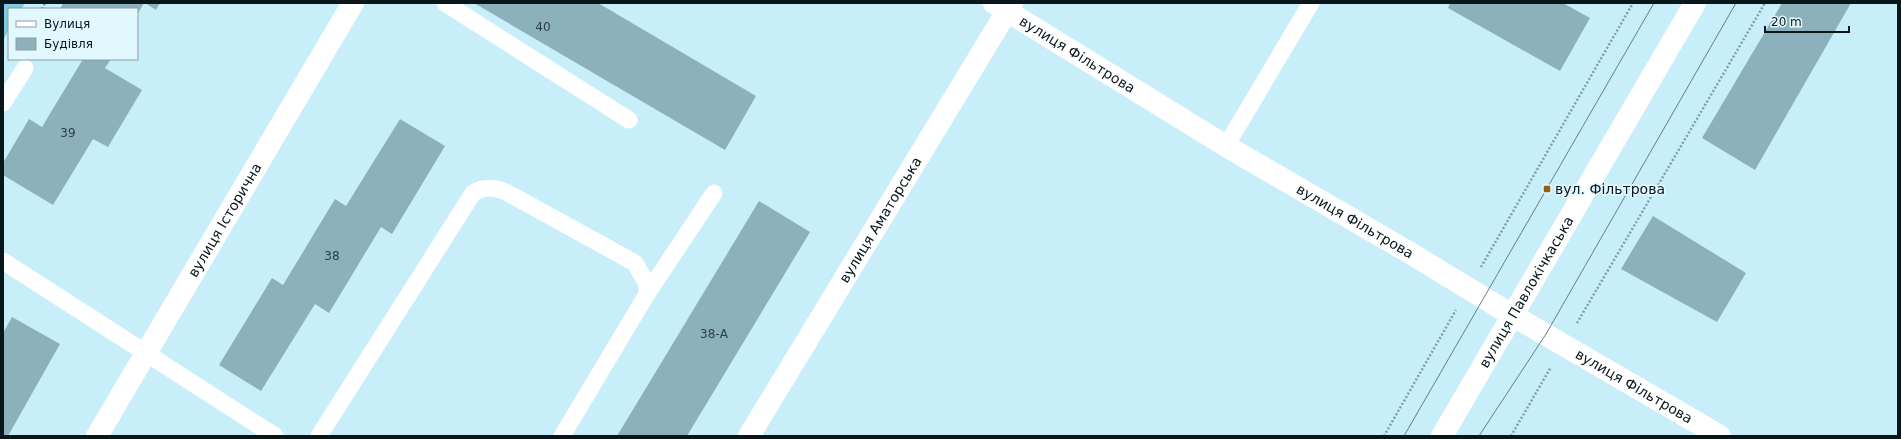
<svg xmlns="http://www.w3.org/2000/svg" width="1901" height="439" viewBox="0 0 1901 439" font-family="'DejaVu Sans',sans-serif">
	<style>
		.green { fill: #7fc9de }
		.building { fill: #8db1bc }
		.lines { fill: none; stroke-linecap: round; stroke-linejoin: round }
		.path { stroke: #829fa7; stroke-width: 2.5; stroke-dasharray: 2 2; stroke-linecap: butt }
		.service { stroke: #fff; stroke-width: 17 }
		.minor { stroke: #fff; stroke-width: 22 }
		.tertiary { stroke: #fff; stroke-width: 22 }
		.tram { stroke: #647e85; stroke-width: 1 }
		.poi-dot { fill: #945e15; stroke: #e2f8ff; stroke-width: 1.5 }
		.labels { text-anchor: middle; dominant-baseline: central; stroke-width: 3.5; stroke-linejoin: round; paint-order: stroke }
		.number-label { font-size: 12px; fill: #2a3e43 }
		.street-label { font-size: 14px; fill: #09171b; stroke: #e2f8ff }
		.poi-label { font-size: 14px; fill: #09171b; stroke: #e2f8ff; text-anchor: start }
	</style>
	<rect width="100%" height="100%" fill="#c8eef9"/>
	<path class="green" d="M3,3H25L21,9H9V30L3,40Z"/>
	<g class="building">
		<path d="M63,3H144L137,15V9H60Z"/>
		<path d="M145,3H160L156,10Z"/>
		<path d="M474,3H598L756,96L725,150Z"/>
		<path d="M1450,3H1563L1590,18L1560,71L1448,8Z"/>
		<path d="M1782,3H1851L1755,170L1702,138Z"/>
		<path d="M83,59H111L105,68L142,90L108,147L93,139L53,205L3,175V163L29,119L42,127Z"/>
		<path d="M400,119L445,146L392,234L381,227L329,313L315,304L261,391L219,365L272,278L283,285L335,199L346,206Z"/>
		<path d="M759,201L810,232L687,436H617Z"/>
		<path d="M1653,216L1746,273L1717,322L1621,269Z"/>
		<path d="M12,317L60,344L8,436H3V333Z"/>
	</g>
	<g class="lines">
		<g class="path">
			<path d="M42,9L45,3"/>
			<path d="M1481,267L1633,3"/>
			<path d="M1577,323L1765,3"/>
			<path d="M1384,436L1456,310"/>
			<path d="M1511,436L1551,367"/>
		</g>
		<g class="service">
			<path d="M445,3L629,120"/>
			<path d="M3,103L25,68"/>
			<path d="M1226,146L1311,3"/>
			<path d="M3,261L275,436"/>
			<path d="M647,294L714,193"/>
			<path d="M319,436L473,193C484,186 494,187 506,192L635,263L647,284V294L562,436"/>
		</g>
		<g class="minor">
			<path id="s1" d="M994,3L1226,146L1410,253L1512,315L1720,436"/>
			<path id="s2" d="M97,436L353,3"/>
			<path id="s3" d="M749,436L1012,3"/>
		</g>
		<path class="tertiary" id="s4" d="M1442,436L1695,3"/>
		<g class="tram">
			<path d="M1404,436L1654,3"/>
			<path d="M1479,436L1546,334L1736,3"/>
		</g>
	</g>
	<rect class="poi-dot" x="1543" y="185" width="8" height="8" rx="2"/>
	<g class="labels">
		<g class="number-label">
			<text x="543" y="27">40</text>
			<text x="68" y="133">39</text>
			<text x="332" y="256">38</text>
			<text x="714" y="334">38-А</text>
		</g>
		<g class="street-label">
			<text stroke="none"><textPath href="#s1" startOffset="98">вулиця Фільтрова</textPath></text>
			<text stroke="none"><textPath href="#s2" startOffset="251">вулиця Історична</textPath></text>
			<text stroke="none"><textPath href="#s3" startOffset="253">вулиця Аматорська</textPath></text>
			<text stroke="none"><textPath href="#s1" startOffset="422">вулиця Фільтрова</textPath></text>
			<text stroke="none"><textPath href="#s4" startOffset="167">вулиця Павлокічкаська</textPath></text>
			<text stroke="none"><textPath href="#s1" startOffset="746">вулиця Фільтрова</textPath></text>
		</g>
		<g class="poi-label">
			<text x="1555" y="189">вул. Фільтрова</text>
		</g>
	</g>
	<rect width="1901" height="439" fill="none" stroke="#09171b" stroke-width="8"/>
	<rect x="8" y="8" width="130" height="52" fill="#e2f8ff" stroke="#8b9ea4"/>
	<rect x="16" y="21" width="20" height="6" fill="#ffffff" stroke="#8b9ea4"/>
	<text x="44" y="28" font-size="12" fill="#09171b">Вулиця</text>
	<rect x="16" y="38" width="20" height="12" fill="#8db1bc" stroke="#8b9ea4"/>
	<text x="44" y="48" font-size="12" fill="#09171b">Будівля</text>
	<path d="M1765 26v6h84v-6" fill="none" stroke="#09171b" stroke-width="2"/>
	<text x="1771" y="26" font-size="12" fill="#09171b" stroke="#e2f8ff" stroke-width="3" paint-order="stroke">20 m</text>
</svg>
